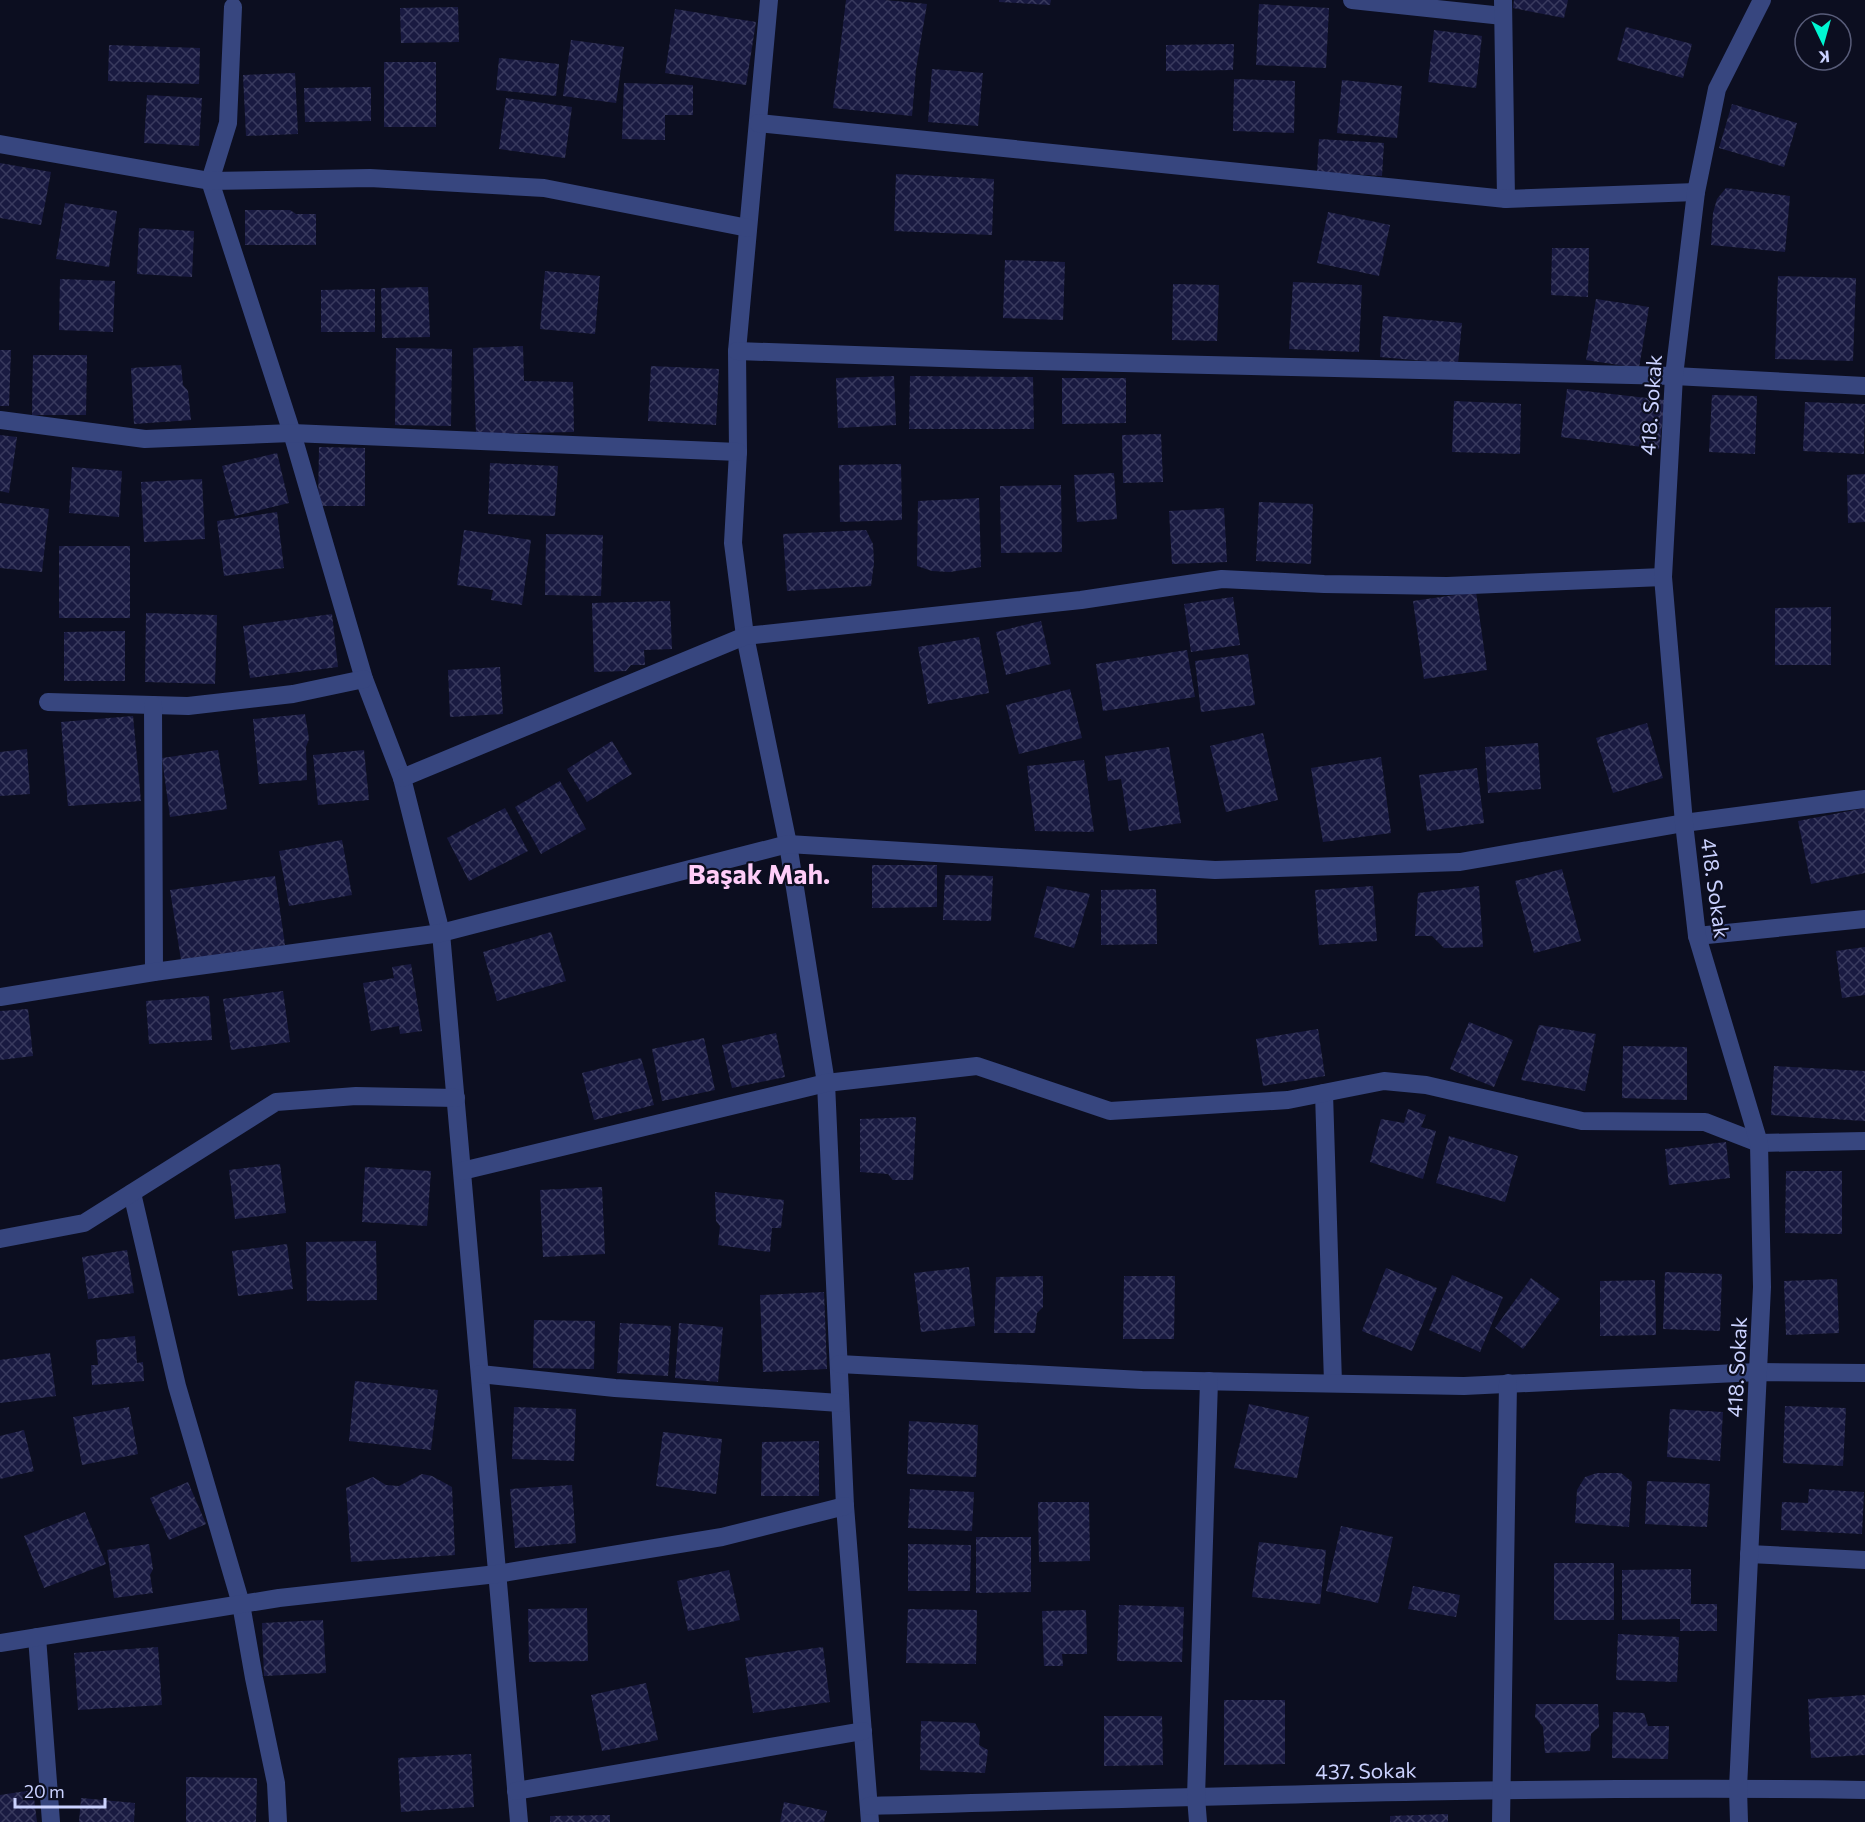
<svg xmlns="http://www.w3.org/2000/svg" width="1865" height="1822" viewBox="0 0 1865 1822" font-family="Commissioner,sans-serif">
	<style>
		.building { fill: url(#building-cross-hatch) }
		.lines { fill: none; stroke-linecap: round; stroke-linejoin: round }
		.minor { stroke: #37467f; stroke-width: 18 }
		.labels { text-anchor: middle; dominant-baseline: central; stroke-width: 4.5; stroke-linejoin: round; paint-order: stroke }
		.street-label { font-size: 21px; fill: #cbd2ff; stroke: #0c0e20 }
		.district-label { font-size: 27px; font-weight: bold; fill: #ffcdf9; stroke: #0c0e20 }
	</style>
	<defs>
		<pattern id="building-cross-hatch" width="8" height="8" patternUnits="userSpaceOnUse" patternTransform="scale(1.5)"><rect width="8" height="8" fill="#191a41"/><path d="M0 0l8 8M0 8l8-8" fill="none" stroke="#393a5e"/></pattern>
	</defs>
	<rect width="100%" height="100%" fill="#0c0e20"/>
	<g class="building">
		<path d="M846,0H885L927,4L916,69L912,116L833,108Z"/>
		<path d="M999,0H1051L1050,5L999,2Z"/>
		<path d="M1514,0H1568L1564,18L1513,8Z"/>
		<path d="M1259,4L1329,8L1326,68L1256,65Z"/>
		<path d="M458,7L459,42L401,43L400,8Z"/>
		<path d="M675,9L756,22L746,85L665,73Z"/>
		<path d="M1626,27L1692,44L1683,78L1617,60Z"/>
		<path d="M1434,30L1482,36L1476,88L1428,82Z"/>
		<path d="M571,40L624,47L616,103L563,96Z"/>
		<path d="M1234,44L1233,70L1166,71V45Z"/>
		<path d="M109,45L200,48L199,84L108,81Z"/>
		<path d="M499,58L559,64L556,96L496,90Z"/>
		<rect x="384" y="62" width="52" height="65"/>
		<path d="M932,69L983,73L978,126L928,122Z"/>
		<path d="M295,73L298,134L246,136L243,75Z"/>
		<path d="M1234,79L1295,81L1294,133L1233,131Z"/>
		<path d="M1342,80L1402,86L1397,138L1337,133Z"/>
		<path d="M624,83L693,85V115H665V140L622,139Z"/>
		<path d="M371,87V121L305,122L304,88Z"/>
		<path d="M147,95L202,98L199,146L144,143Z"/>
		<path d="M506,98L572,107L565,158L499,149Z"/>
		<path d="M1732,104L1797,123L1784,167L1719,148Z"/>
		<path d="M1319,139L1384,143L1382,176L1317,172Z"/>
		<path d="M0,163L51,172L41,225L0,218Z"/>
		<path d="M896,174L994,179L992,235L894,231Z"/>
		<path d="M1726,188L1790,196L1785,252L1711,245L1713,213L1717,199Z"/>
		<path d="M65,203L117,211L109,267L56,259Z"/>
		<path d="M245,210H290L296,214H316V245H245Z"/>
		<path d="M1328,212L1390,225L1379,276L1317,263Z"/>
		<path d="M139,228L194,231L192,277L137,274Z"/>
		<path d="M1552,248H1589L1588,297L1551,295Z"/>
		<path d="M1005,260L1065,262L1063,320L1003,318Z"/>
		<path d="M545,271L600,276L595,334L540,329Z"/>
		<path d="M1778,276L1856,278L1853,361L1775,359Z"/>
		<path d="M60,279L115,281L113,332L59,330Z"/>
		<path d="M1293,282L1362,285L1359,352L1289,349Z"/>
		<path d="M1173,284L1219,285L1217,341L1172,340Z"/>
		<path d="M428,287L430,337L382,338L381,288Z"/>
		<path d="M375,289V332H321V290Z"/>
		<path d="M1596,299L1649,307L1639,368L1586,360Z"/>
		<path d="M1383,316L1462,323L1458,364L1380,357Z"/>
		<path d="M523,346L524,381L573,382L574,432L476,434L473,348Z"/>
		<path d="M396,348L452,349L451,426L395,425Z"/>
		<path d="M0,350H11L9,406H0Z"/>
		<path d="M33,355H87L86,415H32Z"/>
		<path d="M181,365L183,385L188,391L191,420L134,424L131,368Z"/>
		<path d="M651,366L719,369L716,425L648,421Z"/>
		<path d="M894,376L896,425L838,428L836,378Z"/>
		<path d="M910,376L1033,377L1034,429H909Z"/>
		<path d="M1062,378H1126V423L1062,424Z"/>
		<path d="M1567,389L1665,400L1659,449L1561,437Z"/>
		<path d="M1712,395L1757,396L1755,454L1709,452Z"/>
		<path d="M1454,401L1521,404L1520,454L1452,452Z"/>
		<path d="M1805,402L1865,404L1864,454L1803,451Z"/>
		<path d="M1161,434L1163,482L1123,483L1122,435Z"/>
		<path d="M0,435L17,437L9,493L0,491Z"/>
		<path d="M319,447L365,448V506H318Z"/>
		<path d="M277,453L289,503L235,516L222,466Z"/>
		<path d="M490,463L558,466L555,516L488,514Z"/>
		<path d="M901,464L902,520L840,522L839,465Z"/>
		<path d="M72,467L122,471L119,517L69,513Z"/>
		<path d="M1114,473L1117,519L1077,522L1074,475Z"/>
		<path d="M1865,474V522L1848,523L1847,475Z"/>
		<path d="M202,479L205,539L144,542L141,482Z"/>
		<path d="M1061,485L1062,552L1001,553L1000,486Z"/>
		<path d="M979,498L981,567L950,572L932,571L917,566L918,501Z"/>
		<path d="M1259,502L1313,504L1311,564L1256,561Z"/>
		<path d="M0,503L49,509L42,572L0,568Z"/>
		<path d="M1224,508L1227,562L1172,564L1169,511Z"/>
		<path d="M277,512L284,568L224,576L217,521Z"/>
		<path d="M464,530L531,540L522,605L491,600L493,590L457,585Z"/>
		<path d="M866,530L873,544L874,563L871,586L787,591L783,534Z"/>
		<path d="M546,534L603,535L601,596L545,595Z"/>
		<rect x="59" y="546" width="71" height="72"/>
		<path d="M1476,592L1487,670L1424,679L1413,601Z"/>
		<path d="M1233,597L1240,645L1191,652L1184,604Z"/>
		<path d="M670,601L672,649L644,650L645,665H631L626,671L594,672L592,603Z"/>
		<path d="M1831,607V665H1775V608Z"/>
		<path d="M146,613L217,615L215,684L145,682Z"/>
		<path d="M332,614L338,667L250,678L243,626Z"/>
		<path d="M1041,621L1051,664L1006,675L996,632Z"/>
		<path d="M125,631V681H64V632Z"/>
		<path d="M979,637L989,693L928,704L918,647Z"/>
		<path d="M1187,650L1195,697L1103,711L1096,664Z"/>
		<path d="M1248,654L1255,705L1201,712L1195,661Z"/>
		<path d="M500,667L503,714L450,717L448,670Z"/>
		<path d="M1070,689L1082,738L1019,754L1006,705Z"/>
		<path d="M305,714L309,739L306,747L307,780L259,784L253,719Z"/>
		<path d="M133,716L141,801L68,806L61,722Z"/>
		<path d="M1647,723L1663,778L1613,793L1596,738Z"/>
		<path d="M1263,733L1278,800L1226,812L1210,746Z"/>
		<path d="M612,741L632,774L587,802L567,769Z"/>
		<path d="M1538,743L1541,789L1488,793L1485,747Z"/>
		<path d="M1169,747L1181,823L1129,831L1121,779L1108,781L1105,756Z"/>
		<path d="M27,749L30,794L0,796V752Z"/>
		<path d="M218,750L227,809L170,817L162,758Z"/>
		<path d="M364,750L369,800L318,805L313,755Z"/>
		<path d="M1381,757L1391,833L1323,842L1311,768Z"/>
		<path d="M1084,760L1094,832L1035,831L1027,766Z"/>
		<path d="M1477,768L1484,823L1427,831L1419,775Z"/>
		<path d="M560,781L586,829L541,854L515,807Z"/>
		<path d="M505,808L528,851L469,881L447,838Z"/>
		<path d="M1865,808V873L1811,884L1798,821Z"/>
		<path d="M342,840L352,895L289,906L279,851Z"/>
		<path d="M872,865H937V907L872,908Z"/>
		<path d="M1562,869L1581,941L1534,953L1515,881Z"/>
		<path d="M945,875L993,876L991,921L943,920Z"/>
		<path d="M275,876L285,945L181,960L170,890Z"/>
		<path d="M1047,886L1090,894L1074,948L1034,937Z"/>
		<path d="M1373,886L1377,941L1319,945L1315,890Z"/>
		<path d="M1479,886L1483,947L1444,948L1432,936H1415L1418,893Z"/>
		<path d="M1156,889L1157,944L1101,945V890Z"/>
		<path d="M551,932L566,981L497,1001L483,952Z"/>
		<path d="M1865,947V995L1842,998L1836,951Z"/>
		<path d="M411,964L422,1031L400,1034L399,1026L371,1031L363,983L394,978L392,967Z"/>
		<path d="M283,991L290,1042L231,1050L223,999Z"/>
		<path d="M209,996L212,1040L149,1044L146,1001Z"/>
		<path d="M28,1009L33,1056L0,1060V1011Z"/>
		<path d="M1469,1022L1513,1040L1494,1087L1450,1069Z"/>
		<path d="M1539,1025L1596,1034L1585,1091L1521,1080Z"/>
		<path d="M1318,1029L1325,1076L1263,1086L1256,1039Z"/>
		<path d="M776,1033L785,1077L732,1088L722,1045Z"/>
		<path d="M704,1038L715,1090L662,1101L652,1049Z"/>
		<path d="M1623,1046L1687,1047V1100L1622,1098Z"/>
		<path d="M641,1058L654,1105L594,1120L582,1073Z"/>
		<path d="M1774,1066L1865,1071V1121L1771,1115Z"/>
		<path d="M1408,1109L1426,1115L1421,1127L1436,1131L1423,1179L1370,1162L1381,1119L1404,1123Z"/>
		<path d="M916,1117L913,1180H893L888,1174L860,1172V1119Z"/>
		<path d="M1449,1136L1518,1156L1505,1202L1436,1183Z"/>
		<path d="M1726,1142L1730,1178L1669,1185L1665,1149Z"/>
		<path d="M280,1164L286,1213L235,1219L229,1170Z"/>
		<path d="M365,1167L431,1171L427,1226L362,1222Z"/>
		<path d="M1786,1171H1842V1234L1785,1233Z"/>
		<path d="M602,1187L605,1254L543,1257L540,1190Z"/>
		<path d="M715,1192L784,1200L781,1228H772L770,1252L718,1245L720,1226L716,1221Z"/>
		<path d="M376,1241L377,1300L307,1301L306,1242Z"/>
		<path d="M287,1244L293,1289L238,1296L232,1251Z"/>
		<path d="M127,1250L134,1293L88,1299L82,1257Z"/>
		<path d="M969,1267L975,1326L921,1332L914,1273Z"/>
		<path d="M1386,1268L1437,1288L1412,1351L1362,1331Z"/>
		<path d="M1665,1272L1722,1274L1720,1331L1663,1329Z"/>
		<path d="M1452,1275L1503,1297L1480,1352L1429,1330Z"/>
		<path d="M1043,1276V1307L1037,1313L1035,1333H994L996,1277Z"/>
		<path d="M1124,1276H1175L1174,1339H1123Z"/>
		<path d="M1531,1278L1560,1299L1523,1349L1495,1328Z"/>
		<path d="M1837,1279L1839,1333L1786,1335L1784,1281Z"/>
		<path d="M1655,1280L1656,1335L1600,1336V1281Z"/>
		<path d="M824,1292L827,1369L763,1372L760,1295Z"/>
		<path d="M534,1320L595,1321L594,1369L533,1368Z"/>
		<path d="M620,1323L671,1326L668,1376L617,1373Z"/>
		<path d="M679,1323L723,1327L718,1382L675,1378Z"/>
		<path d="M135,1336L137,1363L143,1362L144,1381L92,1385L91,1365H98L96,1340Z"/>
		<path d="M50,1353L56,1396L0,1403V1360Z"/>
		<path d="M355,1381L438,1390L431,1450L349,1441Z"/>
		<path d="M1249,1404L1309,1417L1297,1478L1234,1468Z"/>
		<path d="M1785,1406L1846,1408L1843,1466L1783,1463Z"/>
		<path d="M129,1407L138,1454L82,1465L73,1417Z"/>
		<path d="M514,1407L576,1409L574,1461L512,1459Z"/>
		<path d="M1670,1409L1723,1412L1720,1461L1667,1457Z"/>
		<path d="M909,1421L978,1425L976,1477L907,1474Z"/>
		<path d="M24,1430L34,1471L0,1479V1436Z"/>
		<path d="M663,1432L722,1439L716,1494L656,1486Z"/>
		<path d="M819,1441V1496H761L762,1442Z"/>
		<path d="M1597,1473H1621L1632,1482L1629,1527L1575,1523L1577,1490L1585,1477Z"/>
		<path d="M422,1474L432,1476L452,1487L455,1555L351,1562L346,1488L373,1477L386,1485L399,1486Z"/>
		<path d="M1647,1481L1710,1484L1707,1527L1645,1524Z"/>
		<path d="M188,1482L206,1524L169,1540L150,1498Z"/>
		<path d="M572,1485L576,1543L515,1548L510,1489Z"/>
		<path d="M910,1489L974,1492L972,1531L908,1528Z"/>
		<path d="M1809,1489L1864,1492L1862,1534L1781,1530L1782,1502L1808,1503Z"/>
		<path d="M1038,1502H1089L1090,1561L1039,1562Z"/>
		<path d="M85,1512L106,1564L44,1588L24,1536Z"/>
		<path d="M1341,1526L1393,1537L1378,1603L1326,1591Z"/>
		<path d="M976,1537H1031V1592L976,1593Z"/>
		<path d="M1259,1542L1326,1550L1320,1604L1252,1597Z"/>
		<path d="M149,1544L153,1569L150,1575L153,1593L114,1598L107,1550Z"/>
		<path d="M908,1544L971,1545L970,1591H908Z"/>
		<rect x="1554" y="1563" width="60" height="57"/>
		<path d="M1691,1569V1604H1717V1631H1680V1619L1622,1620V1570Z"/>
		<path d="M729,1570L740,1620L688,1631L677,1581Z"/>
		<path d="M1413,1586L1460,1595L1456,1617L1408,1609Z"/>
		<path d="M1119,1605L1184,1607L1182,1662L1117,1661Z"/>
		<path d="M587,1608L588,1661L529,1662L528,1609Z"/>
		<path d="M908,1609L977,1610L976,1664L906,1663Z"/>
		<path d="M1086,1610L1087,1654H1062L1063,1666H1044L1042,1611Z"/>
		<path d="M323,1620L326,1673L264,1676L262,1623Z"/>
		<path d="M1618,1634L1679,1637L1677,1682L1616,1680Z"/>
		<path d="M158,1647L162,1705L78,1710L74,1653Z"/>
		<path d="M823,1647L830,1702L753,1713L745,1658Z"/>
		<path d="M646,1683L658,1740L602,1751L591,1695Z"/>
		<path d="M1865,1695V1755L1811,1758L1808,1699Z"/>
		<path d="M1224,1700H1285V1764L1224,1765Z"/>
		<path d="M1536,1704H1598L1599,1727L1591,1734L1590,1751L1545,1753L1543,1727L1535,1717Z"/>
		<path d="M1613,1712L1644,1713L1648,1726H1669L1668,1759L1612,1758Z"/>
		<path d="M1104,1716H1162L1163,1765L1104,1766Z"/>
		<path d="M921,1721L975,1723L980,1732L979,1745L988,1750L985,1773L920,1770Z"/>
		<path d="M471,1754L474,1807L401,1812L398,1758Z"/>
		<path d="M186,1777L257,1778L256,1822H186Z"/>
		<path d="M33,1790L37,1822H0V1795Z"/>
		<path d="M81,1798L135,1803L134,1822H79Z"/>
		<path d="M784,1802L827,1811L824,1822H780Z"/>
		<path d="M1448,1814V1822H1390V1816Z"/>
		<path d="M610,1815V1822H550V1816Z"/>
	</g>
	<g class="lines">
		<g class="minor">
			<path d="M769,0L737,351L738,452L733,543L745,636L788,844L826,1083L845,1506L870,1822"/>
			<path d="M1352,0L1503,16"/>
			<path d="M1503,0L1506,199"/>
			<path d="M233,7L228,123L210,181L292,433L364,679L402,778L441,933L519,1822"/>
			<path d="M758,123L1506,199L1696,192"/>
			<path d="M0,144L210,181L370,178L544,188L748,228"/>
			<path d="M737,351L998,360L1674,376L1865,386"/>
			<path d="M0,420L145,439L292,433L738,452"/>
			<path d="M48,702L188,706L293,694L364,679"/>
			<path d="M153,705L154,972"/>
			<path d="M402,778L745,636L1081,600L1222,579L1324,584L1447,586L1663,577"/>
			<path d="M1697,936L1865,919"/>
			<path d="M0,997L154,972L441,933L788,844L1215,870L1460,862L1684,823L1865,799"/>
			<path d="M1324,1093L1333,1383"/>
			<path d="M462,1171L826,1083L977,1066L1110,1111L1288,1100L1384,1081L1426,1085L1582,1121L1705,1122L1759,1143L1865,1141"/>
			<path d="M132,1193L177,1386L241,1604L254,1678L276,1783L278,1822"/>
			<path d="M0,1239L84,1223L276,1102L356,1096L456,1098"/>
			<path d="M839,1364L1142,1380L1464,1386L1758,1372L1865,1373"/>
			<path d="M480,1374L615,1388L840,1403"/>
			<path d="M1749,1554L1865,1560"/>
			<path d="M37,1637L51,1822"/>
			<path d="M0,1643L279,1598L497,1574L722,1537L845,1506"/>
			<path d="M516,1791L863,1731"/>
			<path d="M869,1806C1201,1797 1533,1785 1865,1790"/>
			<path d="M1198,1822L1196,1797L1209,1381"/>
			<path d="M1501,1822L1508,1383"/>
			<path d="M1739,1822L1738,1788L1762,1287L1759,1143L1697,936L1684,823L1663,577L1674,376L1696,192L1717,89L1762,0"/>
		</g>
	</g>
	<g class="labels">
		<g class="street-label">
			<text transform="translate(1650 405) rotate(-86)">418. Sokak</text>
			<text transform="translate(1716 888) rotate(82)">418. Sokak</text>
			<text transform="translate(1736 1367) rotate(-87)">418. Sokak</text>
			<text transform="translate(1366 1770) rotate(-1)">437. Sokak</text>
		</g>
		<g class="district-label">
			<text x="759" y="873">Başak Mah.</text>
		</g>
	</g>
	<g transform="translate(1823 42) rotate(175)"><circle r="28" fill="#0c0e20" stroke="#585c79" stroke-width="1.5"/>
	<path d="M0-4.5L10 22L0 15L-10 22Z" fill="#00f6d2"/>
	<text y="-9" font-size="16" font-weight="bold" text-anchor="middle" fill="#cbd2ff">K</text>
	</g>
	<path d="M15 1798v9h90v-9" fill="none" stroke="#cbd2ff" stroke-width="3"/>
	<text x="24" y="1798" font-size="18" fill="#cbd2ff" stroke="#0c0e20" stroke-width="4.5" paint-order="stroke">20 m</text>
</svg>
